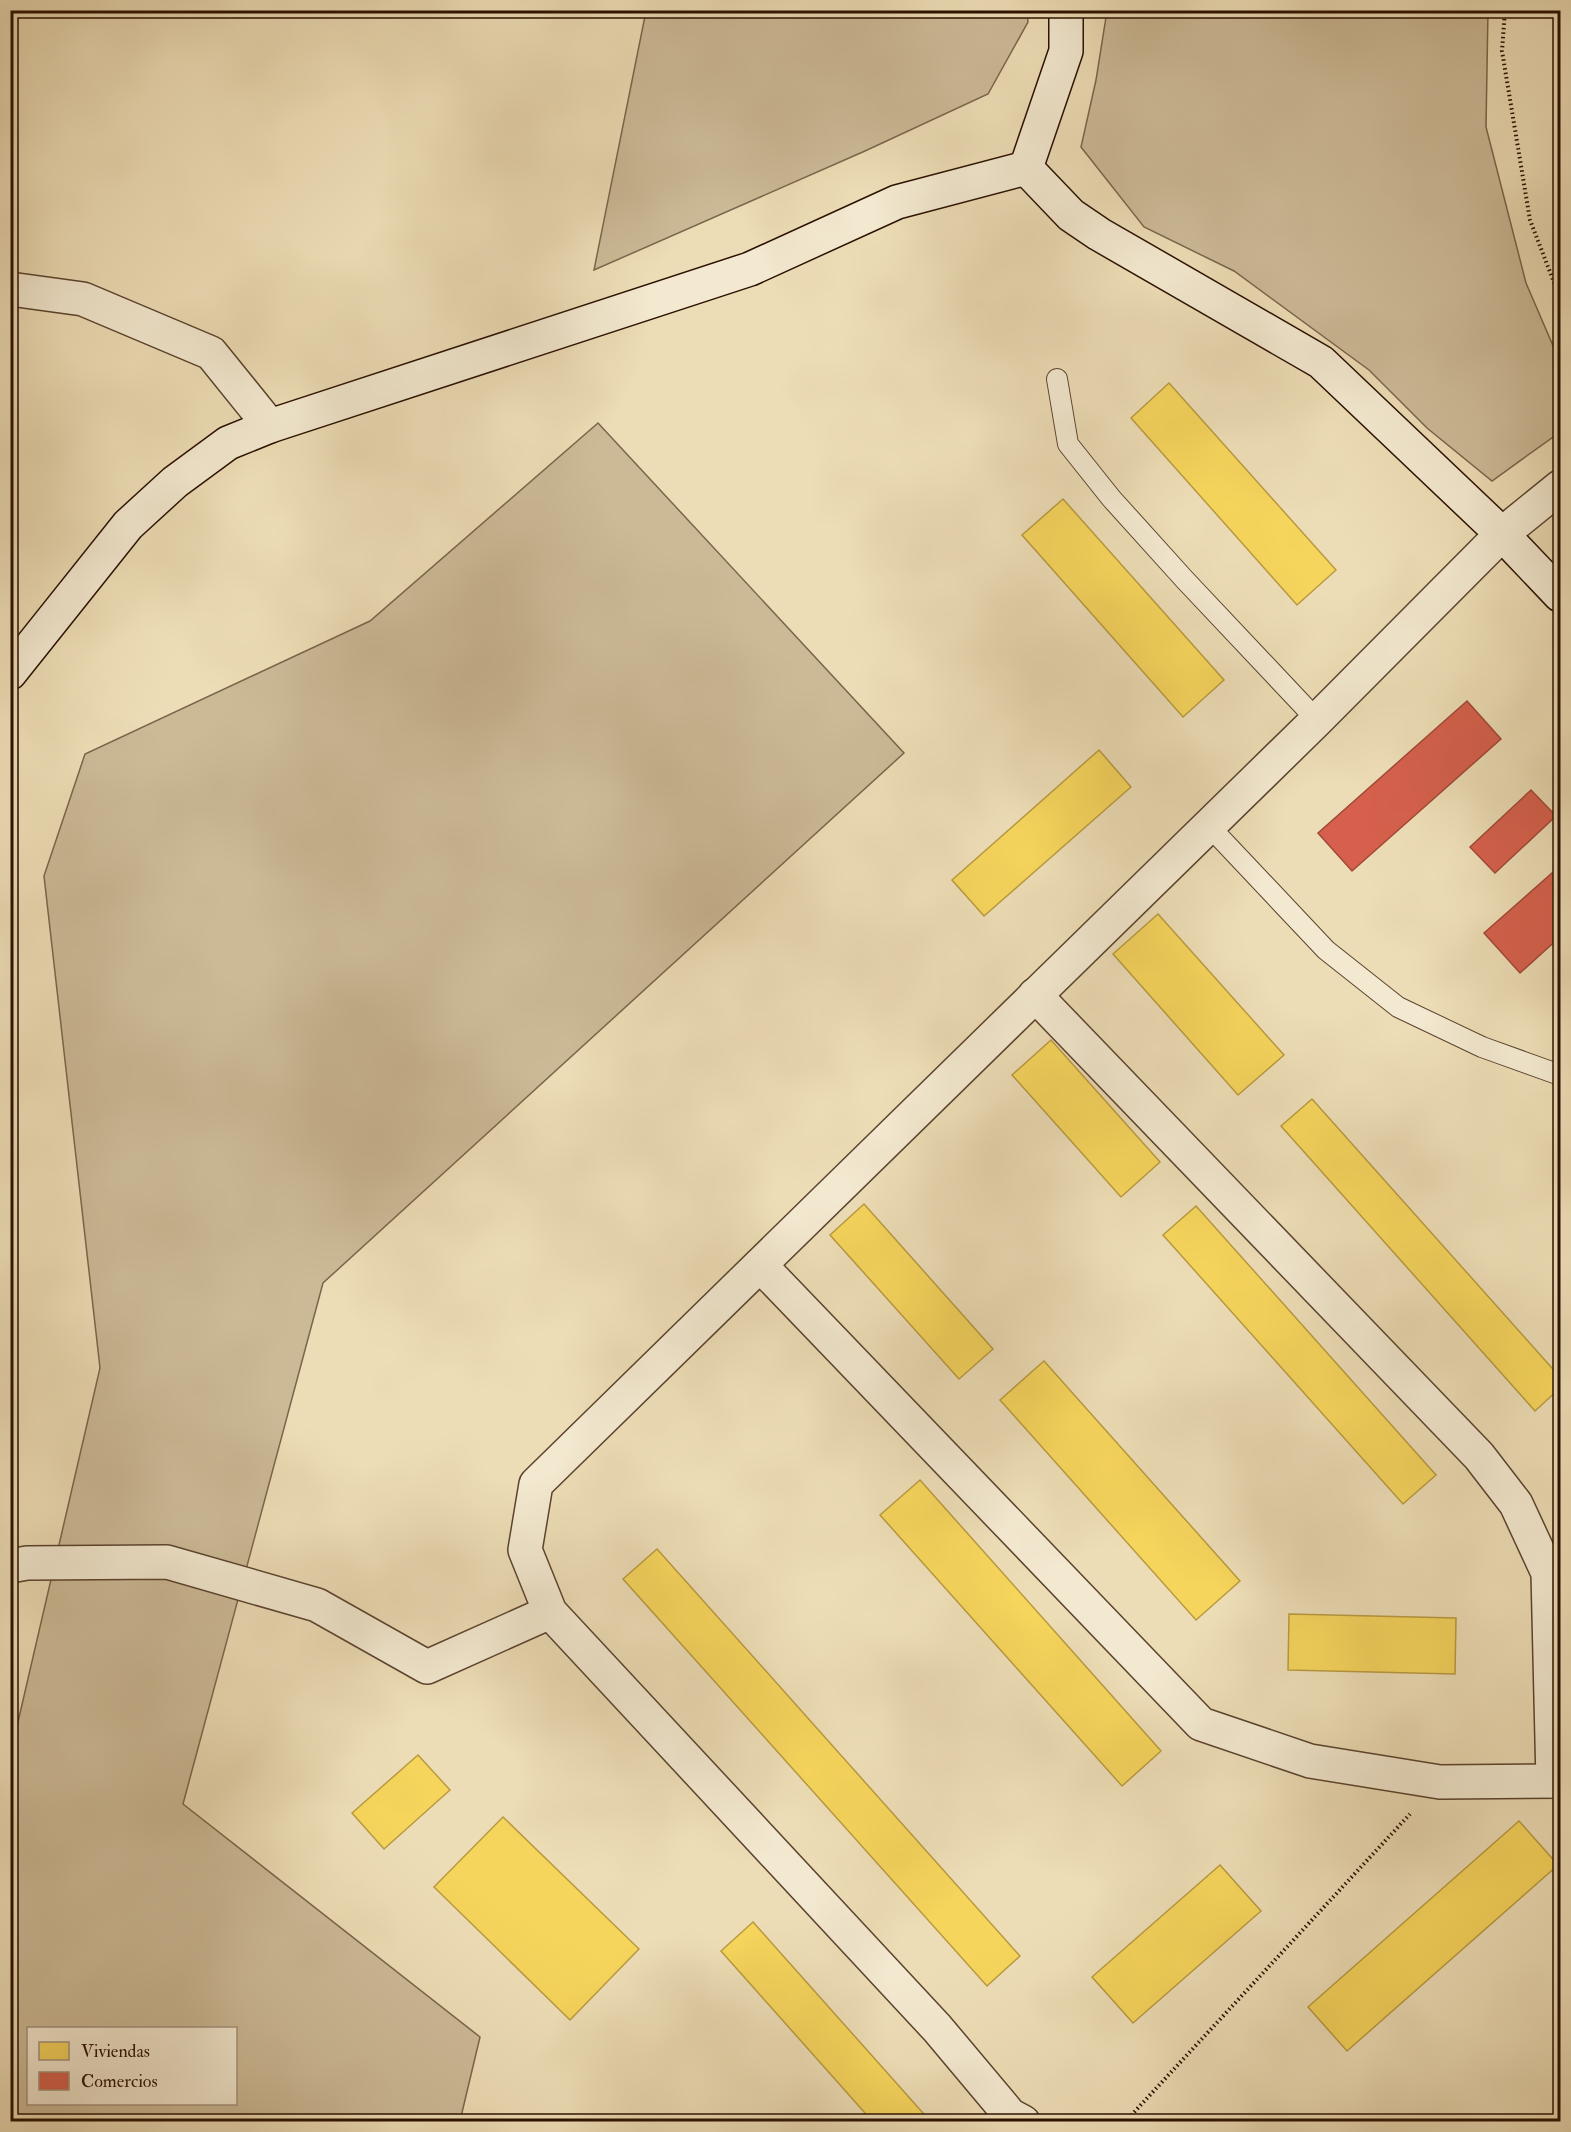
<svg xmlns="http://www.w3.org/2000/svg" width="1571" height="2132" viewBox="0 0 1571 2132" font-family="'IM FELL Double Pica',serif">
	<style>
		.green { fill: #ccba97; stroke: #7b654c; stroke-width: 1.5; fill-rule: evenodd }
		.homes { fill: #f6d55c; stroke: #b99a40; stroke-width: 1.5 }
		.shops { fill: #d6604d; stroke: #a24836; stroke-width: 1.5 }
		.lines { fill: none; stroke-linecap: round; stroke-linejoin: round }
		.lane-casing { stroke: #5b432e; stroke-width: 22 }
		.street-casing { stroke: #5b432e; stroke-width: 36 }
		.secondary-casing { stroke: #2a1000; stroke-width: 36 }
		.path { stroke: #2a1000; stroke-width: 4; stroke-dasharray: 1.5 3; stroke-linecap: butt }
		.lane { stroke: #f3e9d0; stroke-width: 20 }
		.street { stroke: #f3e9d0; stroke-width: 33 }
		.secondary { stroke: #f3e9d0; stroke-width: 33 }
	</style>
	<rect width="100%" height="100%" fill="#edddb6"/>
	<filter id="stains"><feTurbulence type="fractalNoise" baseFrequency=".00333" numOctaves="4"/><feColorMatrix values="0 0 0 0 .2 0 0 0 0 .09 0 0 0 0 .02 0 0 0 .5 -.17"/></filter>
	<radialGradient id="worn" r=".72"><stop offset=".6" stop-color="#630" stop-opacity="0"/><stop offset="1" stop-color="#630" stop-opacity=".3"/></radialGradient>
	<g class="green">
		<path d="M646,11L1027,10L1028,22L988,94L865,151L594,270Z"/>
		<path d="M1107,11H1488L1486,127L1526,283L1560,362V432L1492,481L1427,428L1369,370L1234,271L1144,227L1081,147L1096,80Z"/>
		<path d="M598,423L904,753L323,1283L183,1804L480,2037L460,2121L11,2122V1752L100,1368L44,876L85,754L370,621ZM28,2028H236V2104H28Z"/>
	</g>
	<g class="homes">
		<path d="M1169,383L1336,570L1297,605L1131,418Z"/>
		<path d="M1063,499L1224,680L1183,717L1022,535Z"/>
		<path d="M1099,750L1131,787L984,916L952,880Z"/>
		<path d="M1158,914L1284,1055L1238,1095L1113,954Z"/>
		<path d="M1051,1040L1160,1162L1121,1197L1012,1075Z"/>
		<path d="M1312,1099L1560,1377V1388L1535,1411L1281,1126Z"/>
		<path d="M864,1204L993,1349L959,1379L830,1235Z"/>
		<path d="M1196,1206L1436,1475L1403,1504L1163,1235Z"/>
		<path d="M1044,1361L1240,1581L1196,1620L1000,1400Z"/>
		<path d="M920,1480L1161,1751L1122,1786L880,1515Z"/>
		<path d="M657,1549L1020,1956L987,1986L623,1579Z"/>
		<path d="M1289,1614L1456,1618L1455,1674L1288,1670Z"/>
		<path d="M418,1755L450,1790L384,1849L352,1813Z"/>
		<path d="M503,1817L639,1949L570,2020L434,1887Z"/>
		<path d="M1519,1821L1558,1865L1347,2051L1308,2007Z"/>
		<path d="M1220,1865L1261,1911L1133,2023L1092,1977Z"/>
		<path d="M753,1922L931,2122H873L721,1951Z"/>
	</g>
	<g class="shops">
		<path d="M1467,701L1501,739L1352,871L1318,833Z"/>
		<path d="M1531,790L1556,816L1495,873L1470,847Z"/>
		<path d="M1560,866V937L1520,973L1484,933Z"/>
	</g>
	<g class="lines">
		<g class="lane-casing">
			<g id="lane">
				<path d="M1057,379L1068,444L1111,498L1185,580L1317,720"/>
				<path d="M1209,826L1326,950L1398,1007L1482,1047L1560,1075"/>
			</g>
		</g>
		<g class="street-casing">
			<g id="street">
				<path d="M10,289L83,299L211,353L270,426"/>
				<path d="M1035,995L1479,1456L1516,1504L1548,1573L1553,1781"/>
				<path d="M761,1266L1201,1724L1310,1761L1440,1782L1560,1781"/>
				<path d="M10,1566L27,1563L167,1562L317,1605L427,1667L550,1612"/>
				<path d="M1023,2122L1010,2115L937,2028L550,1612L525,1550L536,1484L1317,720L1502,534L1560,487"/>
			</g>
		</g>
		<g class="secondary-casing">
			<g id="secondary">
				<path d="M1026,168L1071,215L1099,234L1321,362L1502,534L1560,595"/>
				<path d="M1026,168L1066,51V10"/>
				<path d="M10,673L128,525L175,482L228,443L270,426L750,269L897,202L1026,168"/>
			</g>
		</g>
		<g class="path">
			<path d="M1505,10L1502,51L1530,220L1560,298"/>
			<path d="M1125,2122L1410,1814"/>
		</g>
		<use href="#lane" class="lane"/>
		<use href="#street" class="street"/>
		<use href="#secondary" class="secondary"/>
	</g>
	<rect width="1571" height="2132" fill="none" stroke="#edddb6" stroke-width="36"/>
	<rect x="12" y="12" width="1547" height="2108" fill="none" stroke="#2a1000" stroke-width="3"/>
	<rect x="18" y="18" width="1535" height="2096" fill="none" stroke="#2a1000" stroke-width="1.5"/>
	<rect x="27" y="2027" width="210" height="78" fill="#f3e9d0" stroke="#a3927d" stroke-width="1.5"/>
	<rect x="39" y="2042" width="30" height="18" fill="#f6d55c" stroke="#a3927d" stroke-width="1.5"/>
	<text x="81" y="2057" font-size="18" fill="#2a1000">Viviendas</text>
	<rect x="39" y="2072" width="30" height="18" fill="#d6604d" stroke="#a3927d" stroke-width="1.5"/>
	<text x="81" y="2087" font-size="18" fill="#2a1000">Comercios</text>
	<rect width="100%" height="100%" filter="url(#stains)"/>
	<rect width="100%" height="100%" fill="url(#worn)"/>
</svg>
